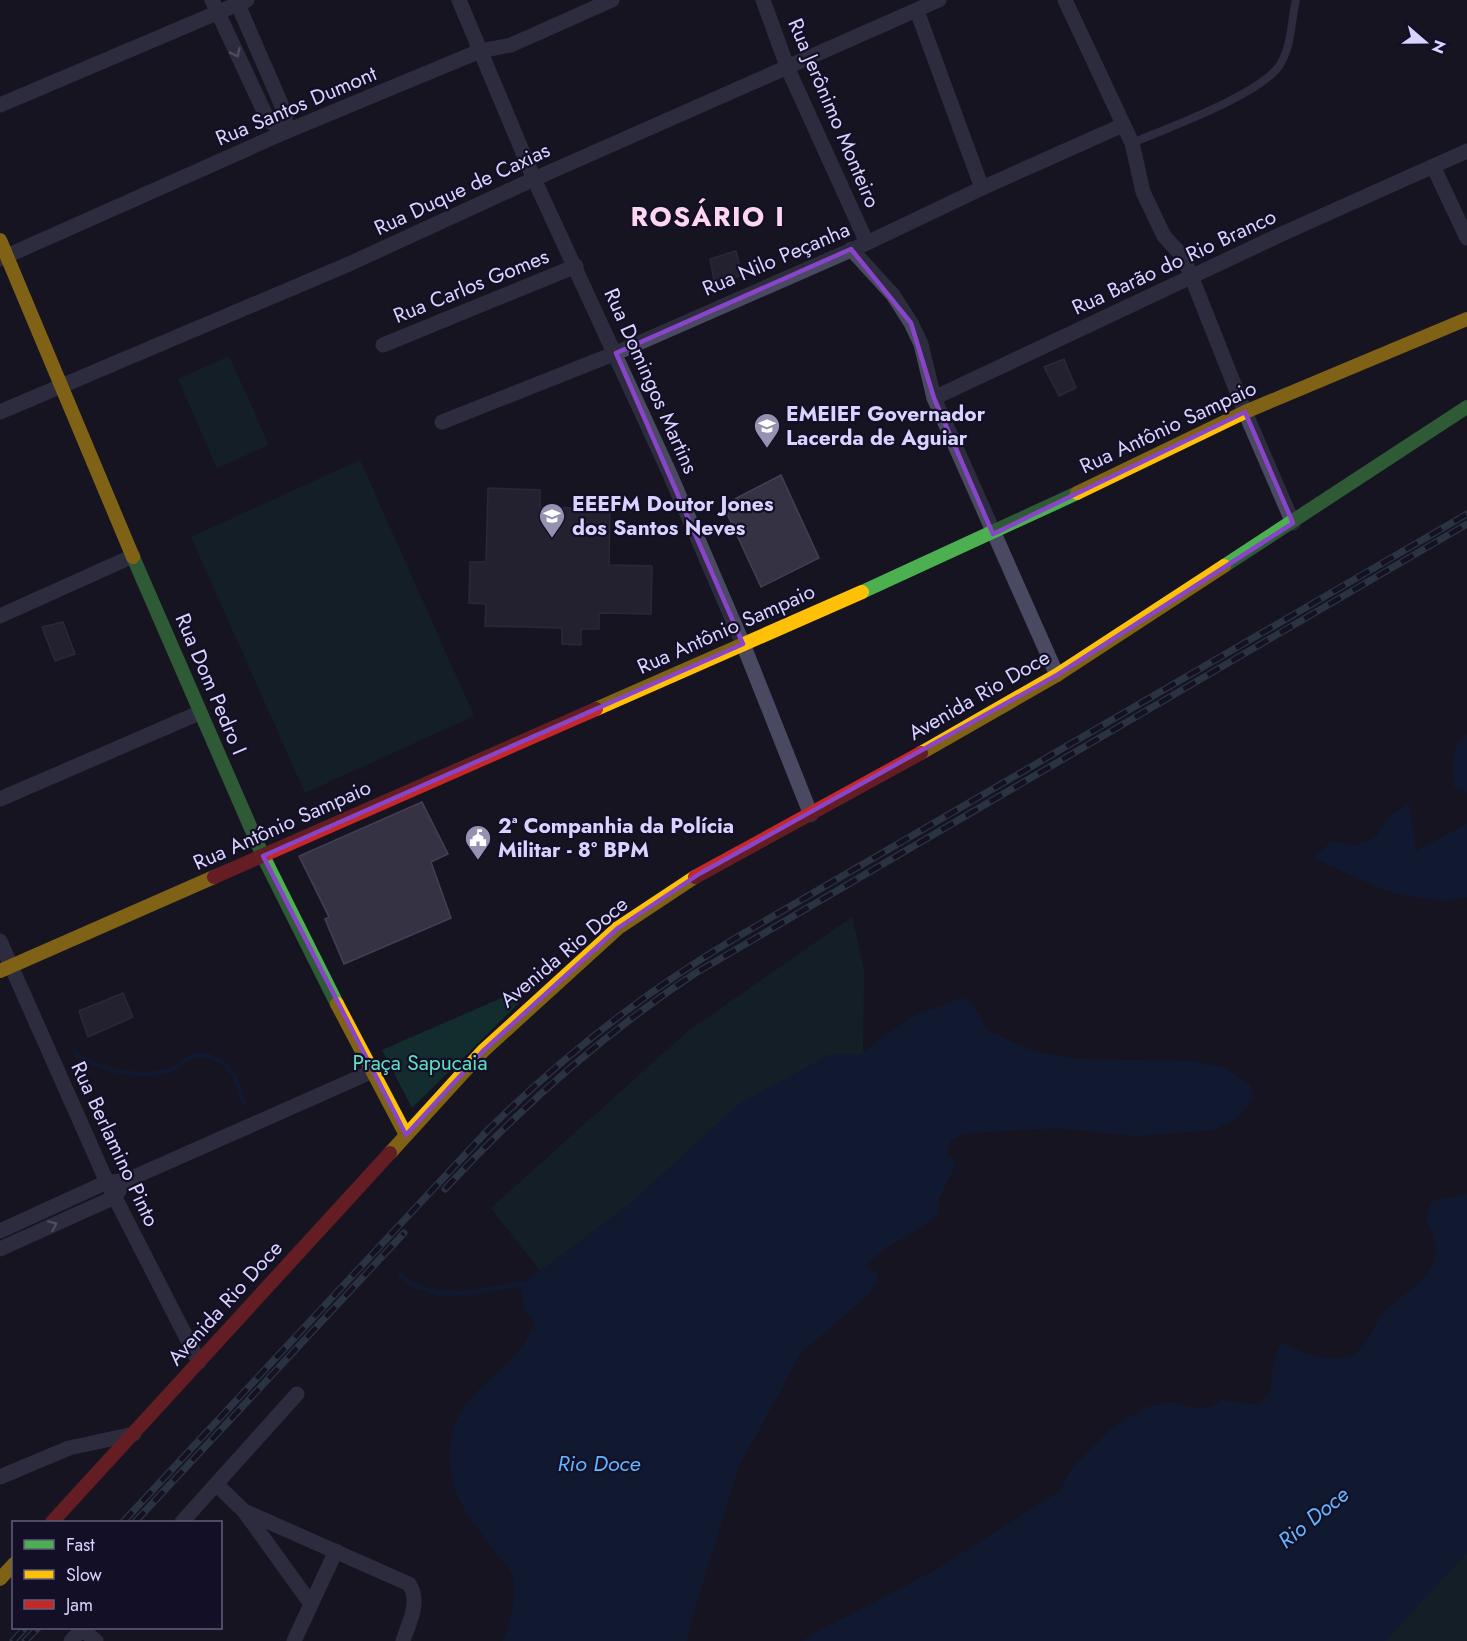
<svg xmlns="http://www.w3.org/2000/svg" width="1467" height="1641" viewBox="0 0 1467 1641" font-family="Jost,sans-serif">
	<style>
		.green { fill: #132c2d }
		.water { fill: #0d2144 }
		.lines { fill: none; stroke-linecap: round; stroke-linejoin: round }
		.stream { stroke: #0d2144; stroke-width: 4.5 }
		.building { fill: #343243; stroke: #433f54; stroke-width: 1.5 }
		.lane { stroke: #4a4962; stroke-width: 8 }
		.street { stroke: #4a4962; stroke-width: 15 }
		.fast { stroke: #4caf50; stroke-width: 14 }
		.slow { stroke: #ffc107; stroke-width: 14 }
		.jam { stroke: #c62828; stroke-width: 14 }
		.rail-casing { stroke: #43596b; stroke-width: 7 }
		.rail { stroke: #130f26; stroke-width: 4.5; stroke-dasharray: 14; stroke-linecap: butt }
		.oneway { stroke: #928eb0 }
		.marked { fill: none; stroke: #8945c9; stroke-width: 4.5; stroke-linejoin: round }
		.labels { text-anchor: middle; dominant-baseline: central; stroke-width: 4.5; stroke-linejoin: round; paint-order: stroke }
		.street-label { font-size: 21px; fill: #d9d4ff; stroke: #130f26 }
		.poi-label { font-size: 21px; font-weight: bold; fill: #d9d4ff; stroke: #130f26; text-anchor: start }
		.park-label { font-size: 21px; fill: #5fe0c0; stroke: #130f26 }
		.water-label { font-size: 22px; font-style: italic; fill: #62b6ff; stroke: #130f26 }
		.district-label { font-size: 27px; font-weight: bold; letter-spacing: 1.5px; fill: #ffd6f0; stroke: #130f26 }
	</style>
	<rect width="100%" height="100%" fill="#161421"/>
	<g class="green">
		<path d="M229,356L269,445L217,468L178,379Z"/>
		<path d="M360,460L474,716L305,793L191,537Z"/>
		<path d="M852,917L864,969L863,1052L860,1054L828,1055L540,1271L491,1208L688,1031Z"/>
		<path d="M513,993L519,1003L412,1108L382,1050Z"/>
		<path d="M1467,1553V1641H1385Z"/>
	</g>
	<g class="water">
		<path d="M1467,734V792L1454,787C1453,768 1450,746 1467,734Z"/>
		<path d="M1409,804L1416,851L1467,824V897L1445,901L1402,895L1379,888L1314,858L1332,841L1354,846L1376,837L1389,817Z"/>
		<path d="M963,998L971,1002L988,1031L1036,1052L1078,1059L1194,1061L1226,1068L1250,1085L1253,1098L1237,1119L1213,1130L1138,1136L1058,1128L966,1133L951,1140L947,1154L956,1163L939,1199L938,1213C917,1235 885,1243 865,1267L876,1272L878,1279L868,1295L801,1353L739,1466L692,1618L687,1641H503C510,1628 518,1588 512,1574C509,1568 503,1562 498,1556C479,1529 454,1504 451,1469C442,1386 512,1384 535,1322L524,1310L521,1285L626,1207L738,1104L828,1055L860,1054L913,1016Z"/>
		<path d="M1467,1194V1553L1385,1641H803L809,1636L932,1572L1060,1491L1072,1468L1112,1428L1147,1407L1169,1402L1195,1408L1211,1407L1221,1400L1259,1405C1272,1391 1272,1389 1272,1371C1273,1362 1278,1351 1281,1342C1300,1352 1330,1365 1352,1355C1370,1347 1373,1324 1385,1311C1398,1298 1427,1281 1434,1262C1440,1246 1432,1233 1426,1218L1432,1201Z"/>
	</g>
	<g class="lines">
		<g class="stream">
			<path d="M75,1053C99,1070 138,1079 168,1071C177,1069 182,1061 191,1057C203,1050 224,1061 232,1072C237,1080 240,1093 244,1102"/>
			<path d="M400,1275C438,1308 483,1288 529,1283"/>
		</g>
	</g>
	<g class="building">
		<path d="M736,251L742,275L715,285L710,259Z"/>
		<path d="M1064,359L1076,388L1059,396L1044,367Z"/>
		<path d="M781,475L819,558L761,587L723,505Z"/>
		<path d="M488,488L540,490V507L610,509L609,565L652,566L651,614L599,613V629H581V645L562,644V628L485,626L486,604L469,603L470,562H486Z"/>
		<path d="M63,622L75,654L55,661L42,627Z"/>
		<path d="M422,802L448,854L431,862L451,918L344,964L325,919L329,917L299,856Z"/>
		<path d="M123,993L133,1017L88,1037L79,1011Z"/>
	</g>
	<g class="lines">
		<path class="lane" d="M1132,143C1165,129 1265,93 1281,63C1292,44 1291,20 1296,0"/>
		<g class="street">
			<path d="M212,0L268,120L285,132"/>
			<path d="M236,0L285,113V132"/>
			<path d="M459,0L534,179L669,472L743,644L811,815"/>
			<path d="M763,0L788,69L867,243"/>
			<path d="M1065,0L1132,143L1143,192L1164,236L1184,258L1245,412L1293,523"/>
			<path d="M917,11L982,188"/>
			<path d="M0,105L247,0"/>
			<path d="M1433,166L1467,238"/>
			<path d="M851,249L893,295L911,323L921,344L934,398L1057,675"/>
			<path d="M0,259L285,132L480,51L511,45L612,0"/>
			<path d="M383,345L576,266"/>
			<path d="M934,398L1284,233L1467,151"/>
			<path d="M0,412L349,264L534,179L939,0"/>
			<path d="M442,422L616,353L867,243L982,188L1123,125"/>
			<path d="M0,616L133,556"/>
			<path d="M0,799L199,713"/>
			<path d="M0,941L107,1182L199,1362"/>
			<path d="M0,1231L107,1182L125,1181L371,1072"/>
			<path d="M0,1249L115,1197L120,1189"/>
			<path d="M0,1477L69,1448L134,1434"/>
			<path d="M217,1485L244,1511L409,1584C421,1602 409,1622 403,1641"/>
			<path d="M244,1511L311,1604"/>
			<path d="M182,1522L297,1394"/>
			<path d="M82,1629L96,1641"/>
			<path d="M71,1641L83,1628"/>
			<path d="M294,1641L336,1551"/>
		</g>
		<g class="fast">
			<path d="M133,557L263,856L337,1004"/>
			<path d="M1224,566L1467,407"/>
			<path d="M862,592L1077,493"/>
		</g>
		<g class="slow">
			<path d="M0,240L133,557"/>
			<path d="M1077,493L1245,412L1467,319"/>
			<path d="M596,709L862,592"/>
			<path d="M921,753L1057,675L1224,566"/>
			<path d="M0,971L214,877"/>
			<path d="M337,1004L406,1135"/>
			<path d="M390,1153L483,1051L618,928L695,877"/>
			<path d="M0,1579L14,1564"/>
		</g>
		<g class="jam">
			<path d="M214,877L596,709"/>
			<path d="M695,877L921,753"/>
			<path d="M52,1522L390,1153"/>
		</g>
		<g class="rail-casing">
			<g id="rail">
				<path d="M445,1189C521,1107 602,1035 694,974L1467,524"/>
				<path d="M123,1522L488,1130C564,1055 647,990 739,936L1467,514"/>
				<path d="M135,1522L404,1233"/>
				<path d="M13,1641L25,1628"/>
				<path d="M25,1641L38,1628"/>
			</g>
		</g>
		<use href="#rail" class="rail"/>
	</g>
	<defs><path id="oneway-chevron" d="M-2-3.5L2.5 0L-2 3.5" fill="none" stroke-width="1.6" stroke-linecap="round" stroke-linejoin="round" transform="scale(1.5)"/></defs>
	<g class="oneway">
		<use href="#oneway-chevron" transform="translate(236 53) rotate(65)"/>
		<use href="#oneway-chevron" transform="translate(53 1225) rotate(-24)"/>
	</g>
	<path d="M0 0H1467V1641H0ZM851,249L911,323L934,398L993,534L1245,412L1293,523L1057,675L699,874L618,928L483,1051L406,1135L263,856L743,644L616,353Z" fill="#161421" fill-opacity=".55" fill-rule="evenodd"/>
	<path class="marked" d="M851,249L911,323L934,398L993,534L1245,412L1293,523L1057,675L699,874L618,928L483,1051L406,1135L263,856L743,644L616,353Z"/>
	<defs>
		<g id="school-pin" transform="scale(1.35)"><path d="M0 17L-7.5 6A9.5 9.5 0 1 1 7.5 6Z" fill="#9591b1" stroke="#130f26"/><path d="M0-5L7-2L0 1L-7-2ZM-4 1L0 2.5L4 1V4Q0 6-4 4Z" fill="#fff"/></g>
		<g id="civic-pin" transform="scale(1.35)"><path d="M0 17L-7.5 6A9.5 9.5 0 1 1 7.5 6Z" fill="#9591b1" stroke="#130f26"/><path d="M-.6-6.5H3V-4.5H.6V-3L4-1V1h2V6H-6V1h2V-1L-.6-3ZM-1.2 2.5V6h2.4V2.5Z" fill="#fff"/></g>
	</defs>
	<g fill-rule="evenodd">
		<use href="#school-pin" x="767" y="426"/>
		<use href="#school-pin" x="552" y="516"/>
		<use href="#civic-pin" x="478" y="838"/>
	</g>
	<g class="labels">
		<g class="street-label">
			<text transform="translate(296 106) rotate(-23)">Rua Santos Dumont</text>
			<text transform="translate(834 113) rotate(67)">Rua Jerônimo Monteiro</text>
			<text transform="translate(462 189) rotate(-25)">Rua Duque de Caxias</text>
			<text transform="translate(776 259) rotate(-23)">Rua Nilo Peçanha</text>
			<text transform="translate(1174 262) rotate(-25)">Rua Barão do Rio Branco</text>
			<text transform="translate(471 286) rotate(-22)">Rua Carlos Gomes</text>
			<text transform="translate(651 381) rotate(66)">Rua Domingos Martins</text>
			<text transform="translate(1168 427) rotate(-25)">Rua Antônio Sampaio</text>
			<text transform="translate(726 629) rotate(-24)">Rua Antônio Sampaio</text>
			<text transform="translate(211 684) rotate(67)">Rua Dom Pedro I</text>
			<text transform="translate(979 695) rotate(-30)">Avenida Rio Doce</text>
			<text transform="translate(282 825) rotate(-24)">Rua Antônio Sampaio</text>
			<text transform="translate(564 952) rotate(-40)">Avenida Rio Doce</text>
			<text transform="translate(115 1144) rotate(65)">Rua Berlamino Pinto</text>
			<text transform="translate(225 1303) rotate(-48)">Avenida Rio Doce</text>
		</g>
		<g class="poi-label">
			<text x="786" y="414">EMEIEF Governador<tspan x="786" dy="24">Lacerda de Aguiar</tspan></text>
			<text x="572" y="504">EEEFM Doutor Jones<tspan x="572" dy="24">dos Santos Neves</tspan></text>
			<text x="498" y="826">2ª Companhia da Polícia<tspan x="498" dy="24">Militar - 8º BPM</tspan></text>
		</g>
		<g class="park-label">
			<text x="420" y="1063">Praça Sapucaia</text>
		</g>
		<g class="water-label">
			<text x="599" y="1463">Rio Doce</text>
			<text transform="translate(1313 1517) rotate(-39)">Rio Doce</text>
		</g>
		<g class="district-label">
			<text x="708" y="216">ROSÁRIO I</text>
		</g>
	</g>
	<rect x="12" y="1521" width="210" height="108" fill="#130f26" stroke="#625e7d" stroke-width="1.5"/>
	<rect x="24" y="1540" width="30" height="9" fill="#4caf50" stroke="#625e7d" stroke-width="1.5"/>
	<text x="66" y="1551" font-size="18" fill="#d9d4ff">Fast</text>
	<rect x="24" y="1570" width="30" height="9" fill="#ffc107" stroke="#625e7d" stroke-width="1.5"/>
	<text x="66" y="1581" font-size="18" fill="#d9d4ff">Slow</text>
	<rect x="24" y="1600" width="30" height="9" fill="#c62828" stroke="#625e7d" stroke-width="1.5"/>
	<text x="66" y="1611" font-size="18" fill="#d9d4ff">Jam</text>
	<g transform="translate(1425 42) rotate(110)" stroke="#130f26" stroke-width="4.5" paint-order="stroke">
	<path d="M0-4.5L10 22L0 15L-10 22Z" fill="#d9d4ff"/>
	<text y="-9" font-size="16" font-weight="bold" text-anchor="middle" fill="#d9d4ff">N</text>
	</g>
</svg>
